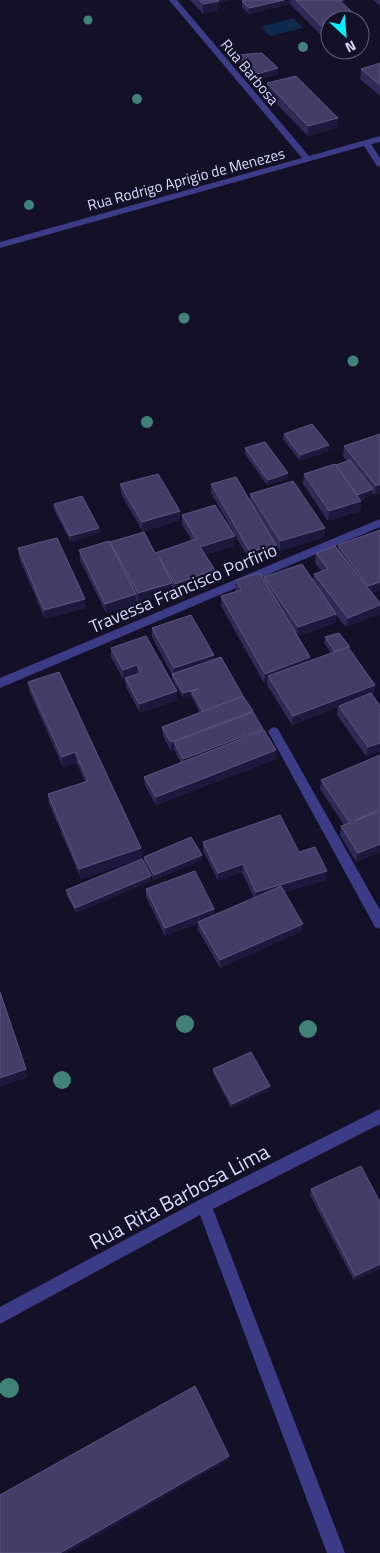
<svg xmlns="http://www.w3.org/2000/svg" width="380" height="1553" viewBox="0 0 380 1553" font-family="'Titillium Web',sans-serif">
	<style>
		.water { fill: #0f294d }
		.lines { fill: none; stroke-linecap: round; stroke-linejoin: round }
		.minor { fill: #3c3c86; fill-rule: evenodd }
		.tree { fill: #408279 }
		.wall { fill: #312a56 }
		.shaded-wall { fill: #1d183c }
		.building { fill: #433d68; stroke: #5b557f }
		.labels { text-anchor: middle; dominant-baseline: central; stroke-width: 4.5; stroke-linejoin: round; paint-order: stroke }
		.far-street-label { font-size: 15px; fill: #dbd8fe; stroke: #131028 }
		.street-label { font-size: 18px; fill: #dbd8fe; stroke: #131028 }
		.near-street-label { font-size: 21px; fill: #dbd8fe; stroke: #131028 }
	</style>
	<rect width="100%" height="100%" fill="#131028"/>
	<path class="water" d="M293,18L303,28L270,36L261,27Z"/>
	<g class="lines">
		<g class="minor">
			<path d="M169,0H177L309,156L380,136V142L371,144L380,158V167L377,166L364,146L0,248V242L302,158Z"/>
			<path d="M380,519V527L0,688V678Z"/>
			<path d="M274,727L278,729L380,910V929L375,927L270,735L268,732L270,729Z"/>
			<path d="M380,1109V1124L213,1209L345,1553H327L200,1215L0,1324V1307L199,1200Z"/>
		</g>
	</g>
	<g class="tree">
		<circle cx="88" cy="20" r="4.5"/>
		<circle cx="303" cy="47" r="5"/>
		<circle cx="137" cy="99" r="5"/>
		<circle cx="29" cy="205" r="5"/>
		<circle cx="184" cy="318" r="5.5"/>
		<circle cx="353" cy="361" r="5.5"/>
		<circle cx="147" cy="422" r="6"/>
		<circle cx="185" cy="1024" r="9"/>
		<circle cx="308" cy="1029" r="9"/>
		<circle cx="62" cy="1080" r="9"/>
		<circle cx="9" cy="1388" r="10"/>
	</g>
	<g class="wall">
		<path d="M190,0H229L219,2V10L203,14Z"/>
		<path d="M247,0H345L330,20V33L321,35L290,4L249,14L242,7V1Z"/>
		<path d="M373,0H380V6Z"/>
		<path d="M237,55L278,68V74L257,80L237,61Z"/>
		<path d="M380,63V96L360,79L361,69Z"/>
		<path d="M267,83L338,118L337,128L308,136L266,93Z"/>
		<path d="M284,434L329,445L328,451L300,461L283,439Z"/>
		<path d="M380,434V493L375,495L373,493L372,495L360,500L361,501L360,511L328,521L303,484L304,474L347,461L343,456L344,446Z"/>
		<path d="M245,448L288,473L287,479L267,485L245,454Z"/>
		<path d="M120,484L180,511V520L143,532L121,494Z"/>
		<path d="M211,484L250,500V494L325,528L324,537L280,551L276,545V554L250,561L211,493Z"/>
		<path d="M54,504L100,533L71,542L54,510Z"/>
		<path d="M182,515L234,546L205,555L215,580L175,593L172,588V592L138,603L136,599V604L106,613L80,560L79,550L110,545V542L155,553L192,541L182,524Z"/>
		<path d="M380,530V590L372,593L380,603V614L346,627L336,615L335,623L298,636L310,661L331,653L324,643L325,637L349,649L375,685L373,694L372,695L380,706V751L366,756L337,715L338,707L292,725L267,685V682L264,683L221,606V596L236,591L235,590L236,580L264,579V577L313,580L314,574L322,572L315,563L316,553L338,549V545Z"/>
		<path d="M18,548L85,608L45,619L19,558Z"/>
		<path d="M152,628L214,659L253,713L263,731L276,759L156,805L145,785L144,777L181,763L174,750L171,751L163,736L162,727L200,713L191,696L183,698L172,679V675L152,637Z"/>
		<path d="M111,648L177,691V700L140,713L126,687L125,678L123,679L111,657Z"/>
		<path d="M28,682L141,848L142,858L81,879L49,804L48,794L85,782L77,763L63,767L30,693Z"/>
		<path d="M380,755V852L356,862L340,835L341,826L344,825L320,789L321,780Z"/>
		<path d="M203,842L299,852L326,880L284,892L302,931L220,968L198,930V923L165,936L146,897V889L214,909V915L254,898L242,872L218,881L203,850Z"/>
		<path d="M144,857L202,860L154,880L144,862Z"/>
		<path d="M151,876V881L76,913L67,895L66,890Z"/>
		<path d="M213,1069L270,1086L269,1090L231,1108L213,1073Z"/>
		<path d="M311,1189L380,1202V1268L354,1281L310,1195Z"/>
	</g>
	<g class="shaded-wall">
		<path d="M212,0H229L219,2V10L203,14V4Z"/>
		<path d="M284,0H291L290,4L249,14V8Z"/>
		<path d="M345,0L344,9L340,1Z"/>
		<path d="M358,17L357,20H347Z"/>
		<path d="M330,24V33L321,35V26Z"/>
		<path d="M278,68V74L257,80V74Z"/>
		<path d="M338,118L337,128L308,136V126Z"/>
		<path d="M329,445L328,451L300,461V455Z"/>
		<path d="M288,473L287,479L267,485L268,480Z"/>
		<path d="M380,484V493L375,495L376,486Z"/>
		<path d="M373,489L372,495L355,501V496Z"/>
		<path d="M361,501L360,511L328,521L329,511Z"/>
		<path d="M180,511V520L143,532L142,522Z"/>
		<path d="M99,528L100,533L71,542L70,536Z"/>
		<path d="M325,528L324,537L280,551V541Z"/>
		<path d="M235,536L234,546L200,557V547Z"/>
		<path d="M276,545V554L250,561V552Z"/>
		<path d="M215,570V580L175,593V584Z"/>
		<path d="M380,582V590L366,595L368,586Z"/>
		<path d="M172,583V592L138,603V593Z"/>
		<path d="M136,594V604L106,613L105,604Z"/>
		<path d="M85,599V608L45,619L44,610Z"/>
		<path d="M380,605V614L346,627L348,618Z"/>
		<path d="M336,614L335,623L297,636L298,627Z"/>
		<path d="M214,655V664L174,677V668Z"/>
		<path d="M310,657L309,667L268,676L267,682L264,683L265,674Z"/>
		<path d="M137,665V675L123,679V670Z"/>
		<path d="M375,685L373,694L339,707V706L338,707L292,725L293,716Z"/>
		<path d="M198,689L191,691V696L183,698V693Z"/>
		<path d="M177,691V700L140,713L139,704Z"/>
		<path d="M253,711L252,719L174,742V750L171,751V742Z"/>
		<path d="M263,729V738L184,768L183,759Z"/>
		<path d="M380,743V751L366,756L368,747Z"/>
		<path d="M276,750V759L156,805V797Z"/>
		<path d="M75,752L77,763L63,767L62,757Z"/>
		<path d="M380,844V852L356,862L358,853Z"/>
		<path d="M141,848L142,858L81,879L79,869Z"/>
		<path d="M202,855V860L154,880V875Z"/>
		<path d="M243,864L242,872L218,881V873Z"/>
		<path d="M327,871L326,880L255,900L256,892Z"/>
		<path d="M151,876V881L76,913L75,908Z"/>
		<path d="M214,909V917L165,936V928Z"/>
		<path d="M303,924L302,931L220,968V960Z"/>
		<path d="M26,1069L28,1077L0,1087V1078Z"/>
		<path d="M270,1086L269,1090L231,1108L232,1104Z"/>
		<path d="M380,1264V1268L354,1281L355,1276Z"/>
		<path d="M229,1456L228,1460L67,1553H60Z"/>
	</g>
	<g class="building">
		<path d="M199,0H218L219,1L203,4Z"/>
		<path d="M247,0H284L249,8L242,1Z"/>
		<path d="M296,0H343L340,1L358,17L347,20H330V24L321,26Z"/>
		<path d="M262,53L278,68L257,74L237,55Z"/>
		<path d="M380,63V85L361,69Z"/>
		<path d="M296,76L338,118L308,126L267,83Z"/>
		<path d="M312,424L329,445L300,455L284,434Z"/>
		<path d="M380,434V484L376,486L344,446Z"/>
		<path d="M265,442L288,473L268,480L245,448Z"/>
		<path d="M350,460L373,489L357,495L336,465Z"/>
		<path d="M335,464L361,501L329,511L304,474Z"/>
		<path d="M158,474L180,511L142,522L120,484Z"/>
		<path d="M236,477L276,545L250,552L211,484Z"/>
		<path d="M293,481L325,528L280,541L250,494Z"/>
		<path d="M82,496L99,528L70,536L54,504Z"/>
		<path d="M215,505L235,536L200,547L215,570L175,584L159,557L172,583L138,593L110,542L144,532L155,553L196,539L182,515Z"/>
		<path d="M380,530V582L368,586L338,545Z"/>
		<path d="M57,538L85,599L44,610L18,548Z"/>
		<path d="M109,541L136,594L105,604L79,550Z"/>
		<path d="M335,546L380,603V605L348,618L314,574L328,569L316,553Z"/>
		<path d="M302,564L336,614L298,627L264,577Z"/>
		<path d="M260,573L310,657L265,674L221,596L241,590L236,580Z"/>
		<path d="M191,615L214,655L174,668L152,628Z"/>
		<path d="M339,633L350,647H348L335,652L325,637Z"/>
		<path d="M146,636L177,691L139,704L125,678L141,673L137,665L123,670L111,648Z"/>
		<path d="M348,647L375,685L293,716L268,676Z"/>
		<path d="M221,657L243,696L203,712L191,691L198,689L183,693L172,674Z"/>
		<path d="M59,672L141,848L79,869L48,794L88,781L75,752L62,757L28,682Z"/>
		<path d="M371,693L380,706V743L368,747L339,706Z"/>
		<path d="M243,696L253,711L171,742L162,727Z"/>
		<path d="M253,712L263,729L183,759L174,742Z"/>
		<path d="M264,730L276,750L156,797L144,777Z"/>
		<path d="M380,755V809L354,821L380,811V844L358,853L341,826L350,823L321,780Z"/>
		<path d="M280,815L299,852L315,847L327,871L256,892L243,864L218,873L203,842Z"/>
		<path d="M191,837L202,855L154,875L144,857Z"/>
		<path d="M142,859L151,876L75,908L66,890Z"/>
		<path d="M195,871L214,909L165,928L146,889Z"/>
		<path d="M281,886L303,924L220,960L198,922Z"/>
		<path d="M0,992L26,1069L0,1078Z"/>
		<path d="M251,1052L270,1086L232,1104L213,1069Z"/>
		<path d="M361,1166L380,1202V1264L355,1276L311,1189Z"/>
		<path d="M195,1386L229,1456L60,1553H0V1495Z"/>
	</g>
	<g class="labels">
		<g class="far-street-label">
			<text transform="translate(250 72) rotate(50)">Rua Barbosa</text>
			<text transform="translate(186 179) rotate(-15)">Rua Rodrigo Aprigio de Menezes</text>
		</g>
		<g class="street-label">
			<text transform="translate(183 588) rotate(-23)">Travessa Francisco Porfirio</text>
		</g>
		<g class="near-street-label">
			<text transform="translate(179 1196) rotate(-28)">Rua Rita Barbosa Lima</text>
		</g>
	</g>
	<g transform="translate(345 35) rotate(154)"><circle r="24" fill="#131028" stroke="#63607e"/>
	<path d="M0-4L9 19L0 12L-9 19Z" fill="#07ecfb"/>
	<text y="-8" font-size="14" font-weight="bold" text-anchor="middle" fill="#dbd8fe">N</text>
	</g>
</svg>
